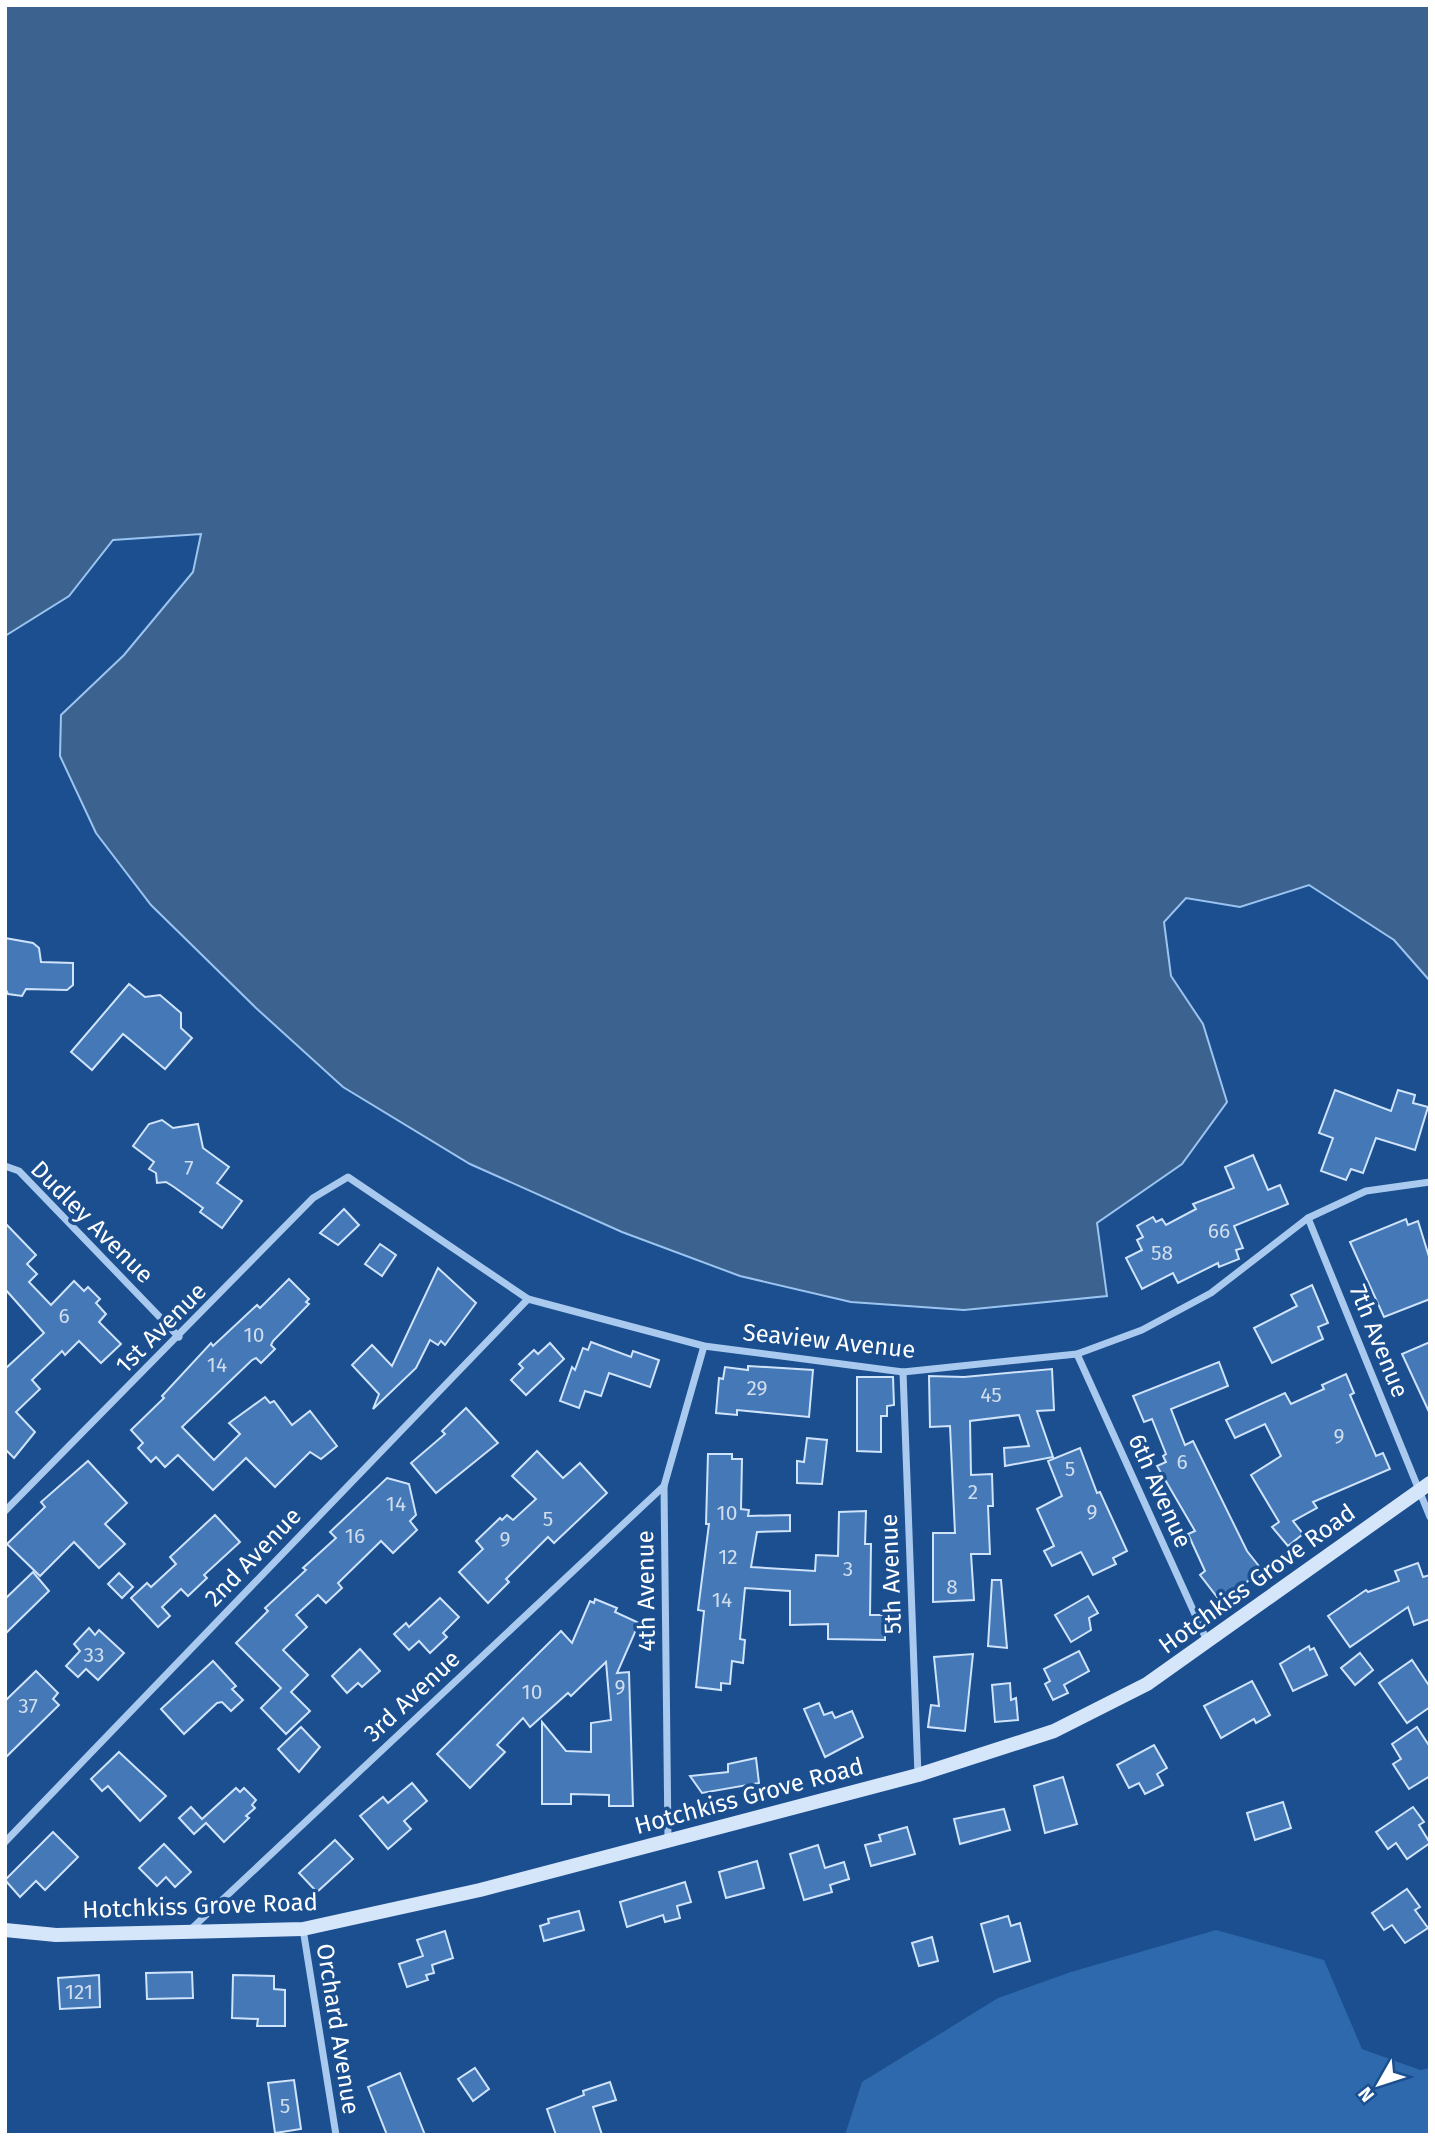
<svg xmlns="http://www.w3.org/2000/svg" width="1435" height="2140" viewBox="0 0 1435 2140" font-family="'Fira Sans',sans-serif">
	<style>
		.green { fill: #2e69ad }
		.water { fill: #3c6290; stroke: #9cc4f0; stroke-width: 2 }
		.building { fill: #4478b7; stroke: #cfe3fa; stroke-width: 2 }
		.lines { fill: none; stroke-linecap: round; stroke-linejoin: round }
		.minor { stroke: #a9c9ee; stroke-width: 7 }
		.secondary { stroke: #d6e6fa; stroke-width: 14 }
		.labels { text-anchor: middle; dominant-baseline: central; stroke-width: 7; stroke-linejoin: round; paint-order: stroke }
		.number-label { font-size: 21px; fill: #d0dded }
		.street-label { font-size: 24px; fill: #fff; stroke: #1b4f8f }
	</style>
	<rect width="100%" height="100%" fill="#1b4f8f"/>
	<path class="green" d="M1216,1930L1324,1960L1362,2049L1420,2070L1430,2068V2135H845L862,2082L998,1998L1071,1972Z"/>
	<path class="water" d="M5,5H1430V981L1394,940L1309,885L1240,907L1186,898L1164,922L1171,976L1203,1024L1227,1102L1182,1164L1097,1223L1107,1296L964,1310L851,1302L740,1276L622,1232L470,1164L343,1087L256,1008L151,905L96,833L60,756L61,715L124,655L193,572L201,534L113,540L69,596L5,636Z"/>
	<g class="building">
		<path d="M5,938L33,943L39,948L41,962L73,963V985L67,990L26,989L22,996L8,994L5,988Z"/>
		<path d="M129,984L145,997L160,995L181,1013V1028L192,1038L165,1069L123,1034L92,1070L71,1052Z"/>
		<path d="M1335,1090L1391,1111L1398,1090L1415,1095L1413,1103L1428,1107L1415,1150L1376,1138L1363,1173L1351,1169L1346,1180L1321,1171L1333,1138L1319,1133Z"/>
		<path d="M162,1120L173,1128L198,1124L203,1148L229,1167L217,1183L242,1201L222,1228L200,1212L203,1208L174,1187L166,1182L157,1183L156,1173L149,1169L154,1162L133,1146L149,1124Z"/>
		<path d="M1253,1155L1268,1190L1280,1185L1288,1204L1234,1226L1243,1248L1236,1250L1239,1259L1219,1267L1218,1263L1178,1283L1173,1273L1142,1289L1126,1258L1142,1250L1137,1240L1143,1237L1137,1226L1153,1217L1156,1222L1162,1219L1166,1225L1196,1209L1193,1204L1234,1188L1225,1167Z"/>
		<path d="M344,1209L359,1225L338,1245L320,1233Z"/>
		<path d="M1406,1219L1408,1225L1418,1221L1430,1260V1299L1384,1317L1350,1242Z"/>
		<path d="M5,1223L36,1255L27,1264L37,1274L29,1282L51,1305L74,1281L84,1291L88,1287L100,1299L96,1303L106,1314L99,1322L121,1344L101,1363L79,1341L65,1355L62,1351L32,1380L40,1389L16,1412L35,1432L14,1458L5,1449V1369L44,1333L5,1289Z"/>
		<path d="M380,1244L396,1255L382,1276L365,1264Z"/>
		<path d="M438,1268L476,1303L445,1345L441,1341L438,1345L430,1340L416,1368L373,1409L379,1394L352,1365L372,1345L392,1366Z"/>
		<path d="M289,1279L309,1299L306,1302L309,1304L273,1341L271,1345L275,1349L261,1363L256,1358L252,1360L182,1427L214,1460L240,1434L229,1423L265,1397L270,1403L274,1401L292,1425L310,1411L337,1446L321,1459L310,1452L275,1487L246,1458L213,1490L178,1455L165,1467L156,1457L151,1462L138,1448L143,1443L131,1430L164,1398L162,1396L211,1343L213,1346L257,1305L260,1308Z"/>
		<path d="M1312,1285L1328,1323L1318,1327L1323,1339L1272,1363L1254,1328L1297,1306L1291,1295Z"/>
		<path d="M591,1342L631,1357L633,1351L659,1360L650,1387L609,1373L601,1396L585,1391L579,1408L560,1401L572,1367L575,1370L583,1348L588,1350Z"/>
		<path d="M1430,1342V1414L1402,1354Z"/>
		<path d="M550,1343L564,1359L526,1395L511,1380L523,1368L519,1364L534,1350L538,1354Z"/>
		<path d="M1219,1362L1228,1386L1171,1409L1185,1445L1193,1441L1247,1551L1262,1570L1221,1602L1200,1575L1205,1571L1188,1534L1195,1531L1157,1466L1166,1462L1163,1456L1166,1454L1152,1419L1144,1422L1133,1396Z"/>
		<path d="M748,1366L813,1370L809,1417L737,1410V1415L716,1413L719,1378L723,1379L725,1367L748,1370Z"/>
		<path d="M1052,1369L1054,1410L1037,1411L1053,1457L1005,1466L1004,1448L1029,1446L1019,1415L970,1421L971,1475L992,1474L993,1506H988L990,1554H971L974,1600L933,1602V1533H955L950,1426L930,1427L929,1376L964,1377Z"/>
		<path d="M1346,1374L1354,1393L1350,1395L1376,1456L1383,1453L1390,1469L1313,1502L1317,1508L1293,1521L1303,1534L1288,1546L1272,1527L1279,1522L1251,1475L1281,1456L1265,1424L1235,1438L1226,1420L1285,1393L1291,1404L1324,1389L1322,1385Z"/>
		<path d="M857,1377H893L894,1405L887,1406V1416H881V1452L857,1451Z"/>
		<path d="M466,1408L498,1443L436,1493L411,1463L445,1434L442,1431Z"/>
		<path d="M807,1438L827,1440L822,1484L797,1483V1461L804,1462Z"/>
		<path d="M1080,1448L1097,1493L1100,1492L1127,1551L1113,1558L1116,1564L1093,1575L1081,1552L1052,1566L1044,1551L1054,1546L1037,1509L1062,1496L1048,1461Z"/>
		<path d="M537,1451L563,1478L580,1463L607,1493L554,1543L548,1537L506,1579L509,1582L488,1603L459,1572L483,1549L476,1541L500,1518L502,1520L507,1515L513,1520L536,1499L512,1476Z"/>
		<path d="M708,1454H732V1459H742L741,1509L749,1510L748,1516L790,1515V1531L757,1532L751,1567L815,1571L816,1555L838,1556L839,1512L866,1511L865,1544H871L870,1615H885V1640L828,1639V1624L790,1625V1591L745,1588L740,1639L745,1640L743,1663L732,1661L730,1684L721,1683V1690L696,1687L704,1611L698,1610L709,1524H706Z"/>
		<path d="M88,1461L127,1503L105,1524L125,1544L99,1568L74,1542L40,1576L7,1544L45,1507L41,1502Z"/>
		<path d="M387,1478L409,1484L416,1515L410,1521L417,1530L393,1553L381,1541L338,1583L342,1588L326,1603L318,1595L296,1615L307,1627L283,1650L308,1675L291,1692L310,1711L286,1734L261,1708L281,1688L236,1643L268,1611L265,1608L306,1570L303,1568L336,1538L330,1532Z"/>
		<path d="M215,1515L240,1542L204,1575L207,1578L188,1596L181,1589L162,1607L170,1616L158,1627L131,1598L147,1583L151,1587L176,1564L170,1557Z"/>
		<path d="M1418,1563L1423,1577L1430,1575V1619L1414,1625L1408,1607L1350,1647L1328,1616L1366,1590L1368,1592L1399,1581L1395,1571Z"/>
		<path d="M33,1572L49,1591L5,1634V1599Z"/>
		<path d="M119,1573L133,1587L122,1598L108,1584Z"/>
		<path d="M992,1580H1001L1007,1648L988,1646Z"/>
		<path d="M1088,1596L1098,1613L1089,1618L1091,1630L1071,1642L1055,1615Z"/>
		<path d="M440,1598L459,1617L443,1633L447,1637L430,1653L419,1641L409,1650L394,1634L406,1623L409,1627Z"/>
		<path d="M595,1599L617,1608L615,1612L639,1623L617,1673L629,1672L633,1806H609V1795L571,1794V1804H542V1722L566,1751L591,1752V1723L611,1720L606,1662L571,1696L568,1693L530,1727L523,1718L497,1745L505,1752L470,1788L437,1754L561,1631L572,1643L590,1601L594,1603Z"/>
		<path d="M89,1628L95,1635L99,1630L124,1653L98,1680L86,1669L78,1677L66,1666L80,1651L74,1644Z"/>
		<path d="M1309,1646L1310,1650L1314,1648L1327,1675L1293,1691L1280,1664Z"/>
		<path d="M360,1649L380,1671L362,1687L358,1683L347,1693L332,1676Z"/>
		<path d="M1079,1651L1089,1671L1064,1685L1068,1693L1053,1700L1045,1684L1050,1681L1044,1669Z"/>
		<path d="M1360,1653L1373,1670L1355,1685L1341,1668Z"/>
		<path d="M973,1654L965,1731L928,1727L931,1705L939,1706L934,1657Z"/>
		<path d="M1412,1660L1430,1687V1707L1407,1723L1379,1683Z"/>
		<path d="M213,1661L236,1686L232,1689L243,1700L231,1711L222,1702L217,1703L184,1734L161,1709Z"/>
		<path d="M36,1671L58,1693L53,1699L59,1705L5,1758V1701Z"/>
		<path d="M1252,1681L1270,1715L1256,1723L1254,1719L1221,1738L1204,1706Z"/>
		<path d="M1010,1683L1011,1700L1016,1698L1018,1720L995,1722L992,1685Z"/>
		<path d="M819,1703L824,1715L832,1712L835,1718L852,1711L863,1737L825,1757L804,1709Z"/>
		<path d="M301,1727L320,1747L299,1772L278,1749Z"/>
		<path d="M1417,1727L1430,1747V1776L1409,1789L1393,1764L1401,1759L1392,1744Z"/>
		<path d="M1154,1745L1167,1768L1157,1774L1163,1785L1145,1794L1139,1783L1129,1788L1117,1765Z"/>
		<path d="M119,1752L166,1796L140,1821L108,1786L102,1791L91,1779Z"/>
		<path d="M756,1758L759,1783L702,1793L690,1776L728,1772V1764Z"/>
		<path d="M1063,1777L1077,1824L1045,1833L1034,1786Z"/>
		<path d="M412,1783L427,1801L404,1821L411,1829L388,1849L360,1816L383,1797L388,1803Z"/>
		<path d="M236,1788L240,1792L244,1788L256,1800L252,1805L255,1808L246,1816L249,1818L224,1842L206,1823L194,1834L179,1818L191,1807L202,1819Z"/>
		<path d="M1283,1802L1291,1828L1255,1840L1247,1813Z"/>
		<path d="M1413,1807L1424,1822L1419,1825L1430,1843L1407,1859L1396,1843L1388,1849L1376,1832Z"/>
		<path d="M1004,1809L1010,1830L960,1844L954,1819Z"/>
		<path d="M907,1827L915,1854L871,1866L865,1845L881,1841L879,1835Z"/>
		<path d="M53,1832L78,1857L45,1890L36,1881L20,1897L5,1880Z"/>
		<path d="M335,1840L353,1859L317,1892L299,1873Z"/>
		<path d="M164,1844L191,1872L175,1887L166,1877L157,1886L139,1868Z"/>
		<path d="M818,1845L825,1868L844,1862L849,1879L830,1885L832,1892L804,1900L790,1854Z"/>
		<path d="M757,1861L764,1888L726,1898L719,1872Z"/>
		<path d="M685,1882L691,1902L677,1906L680,1918L665,1922L663,1915L627,1927L620,1902Z"/>
		<path d="M1407,1889L1420,1907L1415,1910L1428,1928L1405,1943L1392,1925L1384,1930L1372,1913Z"/>
		<path d="M579,1911L584,1930L544,1941L540,1926L549,1923L548,1919Z"/>
		<path d="M1008,1916L1011,1926L1020,1923L1030,1961L994,1972L981,1924Z"/>
		<path d="M445,1931L453,1958L432,1965L434,1973L426,1975L428,1980L407,1987L399,1964L423,1956L417,1940Z"/>
		<path d="M932,1937L938,1961L919,1966L912,1943Z"/>
		<path d="M192,1972L193,1998L147,1999L146,1973Z"/>
		<path d="M99,1975L100,2007L60,2009L58,1978Z"/>
		<path d="M233,1975L274,1976V1989L285,1990V2026H257L258,2019L232,2018Z"/>
		<path d="M475,2068L489,2089L473,2101L458,2079Z"/>
		<path d="M400,2073L425,2135H387L368,2087Z"/>
		<path d="M294,2080L301,2129L275,2133L268,2083Z"/>
		<path d="M610,2082L616,2100L593,2107L602,2135H556L547,2109L584,2095L583,2091Z"/>
	</g>
	<g class="lines">
		<g class="minor">
			<path d="M5,1166L19,1171L179,1337"/>
			<path d="M1308,1218L1430,1517"/>
			<path d="M1077,1354L1208,1643"/>
			<path d="M903,1372L918,1775"/>
			<path d="M5,1511L313,1198L348,1177L528,1299L704,1346L903,1372L1077,1354L1142,1330L1211,1293L1308,1218L1366,1191L1430,1182"/>
			<path d="M668,1840L664,1486L704,1346"/>
			<path d="M5,1842L528,1299"/>
			<path d="M303,1929L336,2135"/>
			<path d="M189,1931L664,1486"/>
		</g>
		<path class="secondary" d="M5,1930L56,1935L303,1929L480,1890L918,1775L1054,1731L1147,1684L1430,1483"/>
	</g>
	<g class="labels">
		<g class="number-label">
			<text x="189" y="1168">7</text>
			<text x="1219" y="1231">66</text>
			<text x="1162" y="1253">58</text>
			<text x="64" y="1316">6</text>
			<text x="254" y="1335">10</text>
			<text x="217" y="1365">14</text>
			<text x="757" y="1388">29</text>
			<text x="991" y="1395">45</text>
			<text x="1339" y="1436">9</text>
			<text x="1182" y="1462">6</text>
			<text x="1070" y="1469">5</text>
			<text x="973" y="1492">2</text>
			<text x="396" y="1504">14</text>
			<text x="1092" y="1512">9</text>
			<text x="727" y="1513">10</text>
			<text x="548" y="1519">5</text>
			<text x="355" y="1536">16</text>
			<text x="505" y="1539">9</text>
			<text x="728" y="1557">12</text>
			<text x="848" y="1569">3</text>
			<text x="952" y="1587">8</text>
			<text x="722" y="1600">14</text>
			<text x="94" y="1655">33</text>
			<text x="620" y="1687">9</text>
			<text x="532" y="1692">10</text>
			<text x="28" y="1706">37</text>
			<text x="79" y="1992">121</text>
			<text x="285" y="2106">5</text>
		</g>
		<g class="street-label">
			<text transform="translate(92 1222) rotate(45)">Dudley Avenue</text>
			<text transform="translate(161 1328) rotate(-45)">1st Avenue</text>
			<text transform="translate(829 1341) rotate(6)">Seaview Avenue</text>
			<text transform="translate(1379 1341) rotate(68)">7th Avenue</text>
			<text transform="translate(1160 1491) rotate(66)">6th Avenue</text>
			<text transform="translate(253 1557) rotate(-46)">2nd Avenue</text>
			<text transform="translate(891 1574) rotate(-92)">5th Avenue</text>
			<text transform="translate(1257 1579) rotate(-36)">Hotchkiss Grove Road</text>
			<text transform="translate(646 1591) rotate(-91)">4th Avenue</text>
			<text transform="translate(412 1696) rotate(-43)">3rd Avenue</text>
			<text transform="translate(749 1796) rotate(-15)">Hotchkiss Grove Road</text>
			<text transform="translate(200 1906) rotate(-2)">Hotchkiss Grove Road</text>
			<text transform="translate(338 2029) rotate(81)">Orchard Avenue</text>
		</g>
	</g>
	<rect width="1435" height="2140" fill="none" stroke="#ffffff" stroke-width="14"/>
	<g transform="translate(1379 2084) rotate(231)" stroke="#1b4f8f" stroke-width="5" paint-order="stroke">
	<path d="M0-5L12 26L0 18L-12 26Z" fill="#ffffff"/>
	<text y="-10" font-size="19" font-weight="bold" text-anchor="middle" fill="#ffffff">N</text>
	</g>
</svg>
